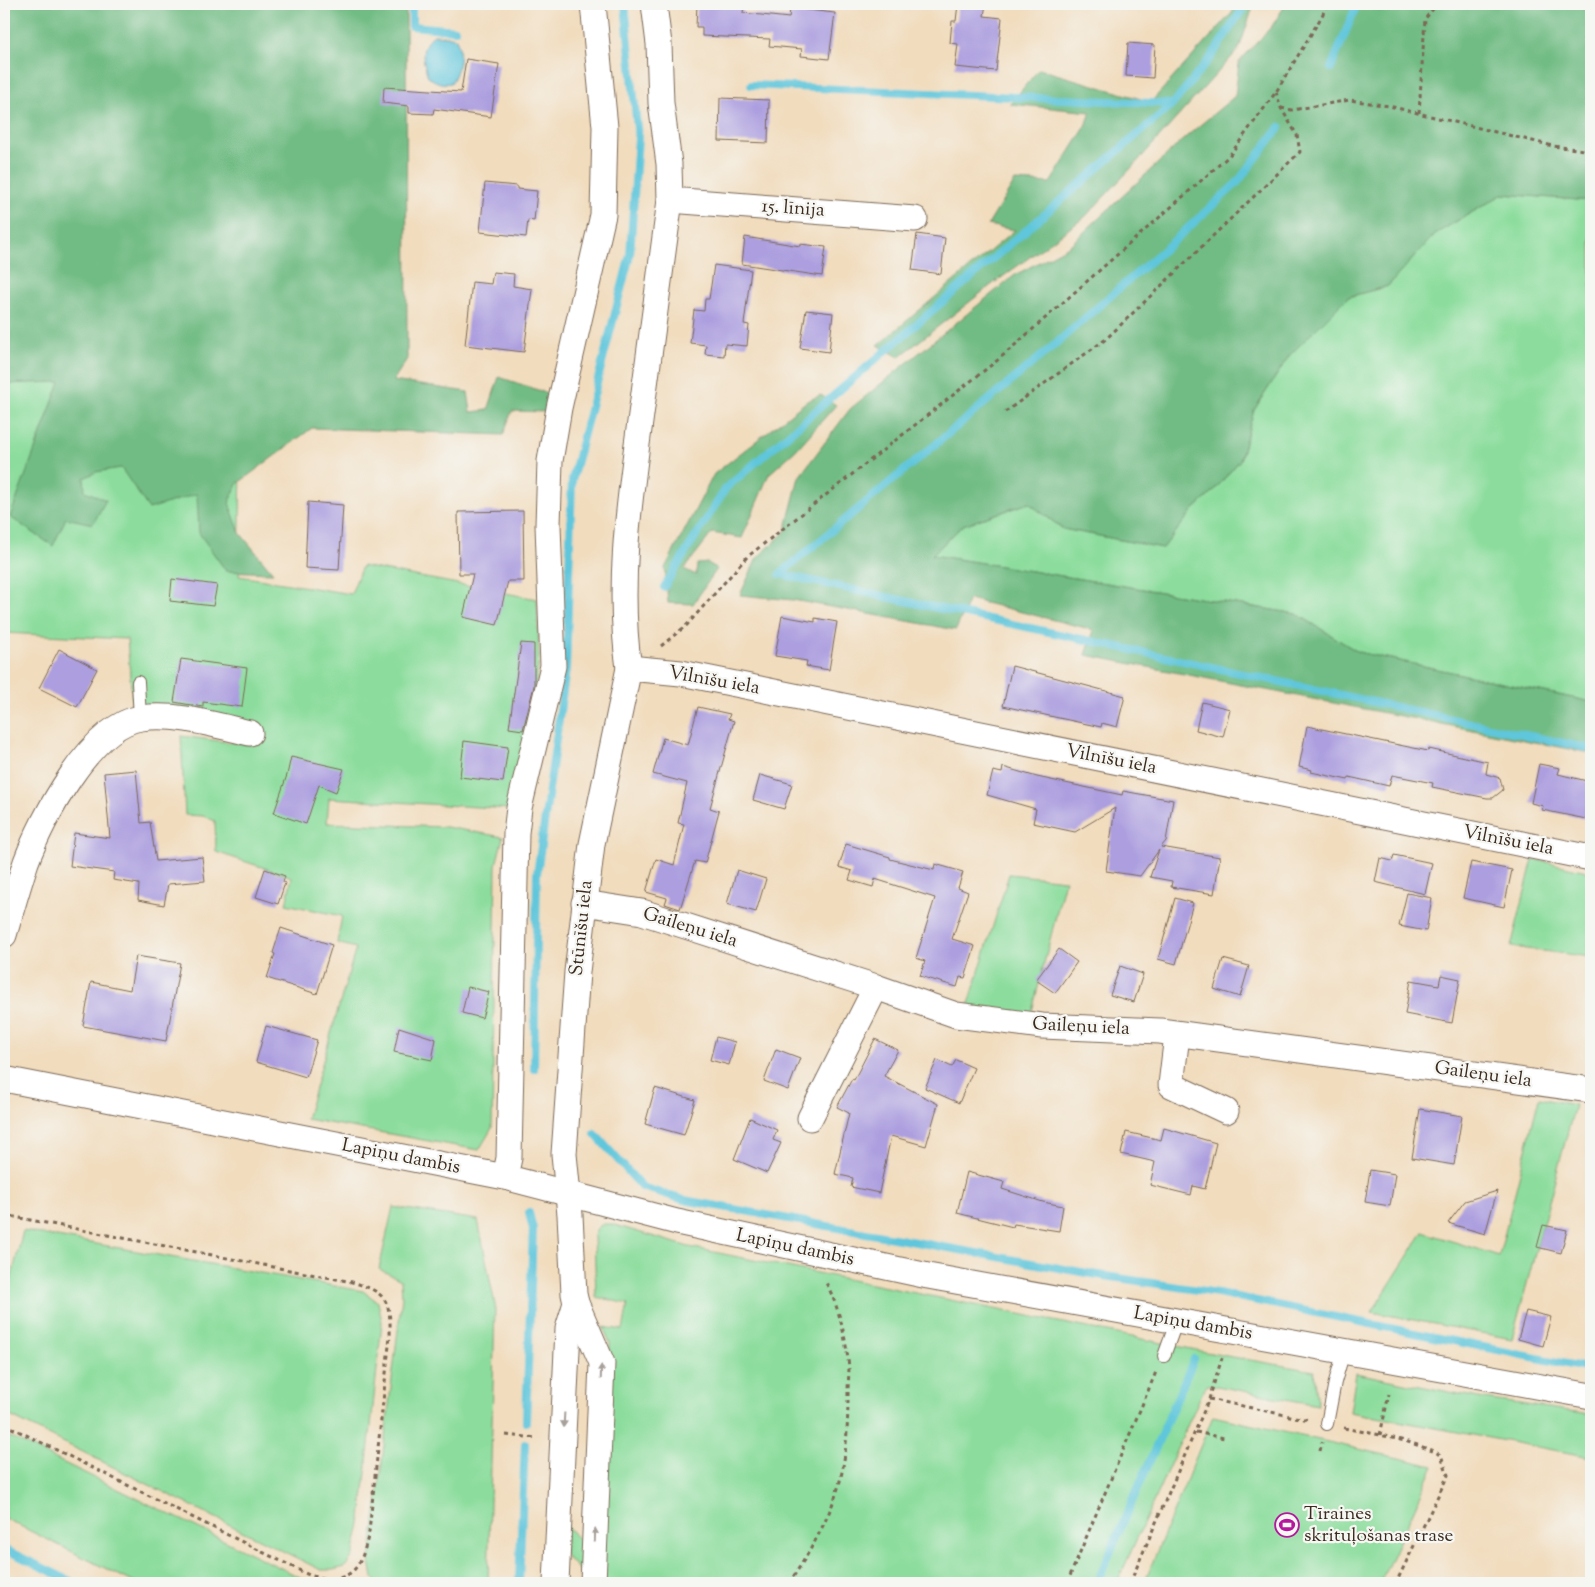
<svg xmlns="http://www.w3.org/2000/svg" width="1595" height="1587" viewBox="0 0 1595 1587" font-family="'Sorts Mill Goudy',serif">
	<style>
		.green { fill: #8cdd9d; stroke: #64845e }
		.forest { fill: #71bc84; stroke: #567351 }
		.water { fill: #5ec6db; stroke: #4c787c }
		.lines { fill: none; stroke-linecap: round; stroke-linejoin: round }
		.stream { stroke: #5ec6db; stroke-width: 8 }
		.building { fill: #ac9edf }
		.lane-casing { stroke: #7b6856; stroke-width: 14 }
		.street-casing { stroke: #7b6856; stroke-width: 27 }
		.path { stroke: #7b6856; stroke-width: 3; stroke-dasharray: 4 4; stroke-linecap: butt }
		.lane { stroke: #fff; stroke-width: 12 }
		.street { stroke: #fff; stroke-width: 25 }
		.oneway { fill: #a79f9a }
		.labels { text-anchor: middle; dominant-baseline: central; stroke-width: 4.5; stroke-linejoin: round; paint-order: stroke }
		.street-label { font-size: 19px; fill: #3b2a1e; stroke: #f6f6f2 }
		.poi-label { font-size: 19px; fill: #3b2a1e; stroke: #f6f6f2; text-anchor: start }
	</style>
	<rect width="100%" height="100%" fill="#f6f6f2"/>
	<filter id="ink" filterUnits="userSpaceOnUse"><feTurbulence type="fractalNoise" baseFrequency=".02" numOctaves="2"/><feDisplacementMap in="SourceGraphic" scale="10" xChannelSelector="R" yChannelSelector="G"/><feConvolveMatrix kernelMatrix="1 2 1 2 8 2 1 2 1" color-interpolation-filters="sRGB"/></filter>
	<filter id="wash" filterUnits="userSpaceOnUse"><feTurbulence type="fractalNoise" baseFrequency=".0096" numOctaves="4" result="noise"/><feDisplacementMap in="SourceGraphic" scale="20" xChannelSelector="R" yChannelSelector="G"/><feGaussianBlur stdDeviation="1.12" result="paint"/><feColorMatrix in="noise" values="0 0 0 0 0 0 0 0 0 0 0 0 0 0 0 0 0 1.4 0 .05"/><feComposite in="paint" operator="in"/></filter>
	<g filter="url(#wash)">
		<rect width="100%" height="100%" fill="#f1dcbd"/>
		<g class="green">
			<path d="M1503,194L1591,201V702L1358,652L1297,614L932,555L963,525L1029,503L1063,529L1163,548L1193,510L1212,493L1240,460L1254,410L1289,356L1348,297L1388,286L1435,234Z"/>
			<path d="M60,381L242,406L239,576L351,594L362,566L537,599L539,657L535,694L510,809L329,798L327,823L446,827L503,837L496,865L492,1128L479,1150L306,1119L356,948L337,943L342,916L286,904L292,877L216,852L215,821L203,816L185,815L181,736L251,745L256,726L129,717L132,699L127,639L4,633V384Z"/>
			<path d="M1533,859L1591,872V957L1511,947Z"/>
			<path d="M1009,874L1065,880L1031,1015L968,1007Z"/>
			<path d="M1539,1098L1575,1105L1512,1339L1372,1312L1423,1232L1499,1256Z"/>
			<path d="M393,1207L478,1220L495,1305L488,1583H377L373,1578L370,1561L402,1297L401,1280L379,1269Z"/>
			<path d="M603,1224H611L689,1247L1221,1355L1314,1371L1318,1405L1206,1384L1117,1583H599L610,1343L603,1327L623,1330L628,1304L596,1297L594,1235L598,1227Z"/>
			<path d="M23,1231L363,1291L378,1302L382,1322L361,1519L353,1556L345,1567L333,1570H321L4,1413V1304H5Z"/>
			<path d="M1356,1373L1484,1399L1591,1414V1457L1350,1412Z"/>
			<path d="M1213,1416L1434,1466L1380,1583H1144Z"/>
			<path d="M4,1434L312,1583H135L4,1518Z"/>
			<path d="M566,1525L587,1549L586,1578L565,1555Z"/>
		</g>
		<g class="forest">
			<path d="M4,4H406L407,359L393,381L468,392L471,412L488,410L499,377L553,395L547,412L512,411L503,435L312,428L237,484L229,503L240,533L273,573L226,571L199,533L197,494L149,509L121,468L96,472L84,478L85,491L106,500L93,524L66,518L53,546L10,517L60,382L4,384Z"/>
			<path d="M1236,4H1254L1239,49L1137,162L1085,217L990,286L899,357L878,345L1015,230L988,225L1015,181L1050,183L1086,126L1091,112L1010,104L1039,69L1151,102L1232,13Z"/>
			<path d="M1286,4H1591V201L1503,194L1435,234L1388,286L1348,297L1289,356L1254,410L1240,460L1212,493L1193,510L1163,548L1063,529L1029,503L963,525L932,555L1297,614L1358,652L1591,702V753L1086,655L1094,630L969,599L956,630L793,600L740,595L757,558L785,532L799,477L850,409L1015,275L1069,246L1187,136L1235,96L1239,62L1272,26Z"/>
			<path d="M821,395L836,405L796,450L769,474L742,538L712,533L684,569L696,575L697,564L708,563L717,569L693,604L668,603L665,568L714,474L807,401Z"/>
		</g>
		<path class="water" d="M434,35L448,36L456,39C463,52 459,71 451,83C442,85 436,82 428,77C423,60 418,47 434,35Z"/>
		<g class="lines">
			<g class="stream">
				<path d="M412,4V26L455,30"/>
				<path d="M1331,68L1357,4"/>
				<path d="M751,85L1173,104"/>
				<path d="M780,574L1591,749"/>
				<path d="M780,574L1045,353L1176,239L1237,183L1280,127"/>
				<path d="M664,587L726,488L1173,104L1211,57L1246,4"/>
				<path d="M534,1069L537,874L566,669L572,480L630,255L638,138L625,4"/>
				<path d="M595,1134L642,1187L684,1200L1092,1274L1218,1293L1591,1369"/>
				<path d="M526,1422L533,1229L529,1213"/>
				<path d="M4,1549L75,1583"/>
				<path d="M519,1583L525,1444"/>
				<path d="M1097,1583L1194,1359"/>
			</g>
		</g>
		<g id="blocks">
			<g class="building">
				<path d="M697,4H744L743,13L789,18L790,8L835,13L829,59L801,56L802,49L769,46L770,39L702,36V27H696Z"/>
				<path d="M958,4H986L984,16L1002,18L996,71L955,67L958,44L950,43L952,21H956Z"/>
				<path d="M1128,43L1155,45L1153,78L1126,76Z"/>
				<path d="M466,59L499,64L491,117L434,109L433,114L409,113V106L383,103L384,87L461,92Z"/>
				<path d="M720,98L769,100L768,143L719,141Z"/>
				<path d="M485,183L517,186V189L537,191L534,221L528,220L526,237L480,232Z"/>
				<path d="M917,234L945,238L941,274L912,270Z"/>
				<path d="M745,237L800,246V244L826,247L822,276L742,264Z"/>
				<path d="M714,265L751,270L744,324L749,325L747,346L725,344L724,356L705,354L706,345L690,343L694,310L704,311L705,299H709Z"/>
				<path d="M493,272L514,274L513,286L532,289L524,352L465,345L472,282L491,284Z"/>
				<path d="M806,310L833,313L829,352L800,348Z"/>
				<path d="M308,502L343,505L339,570L305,568Z"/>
				<path d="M523,511L524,581H508L497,625L463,617L473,574H459L458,512Z"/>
				<path d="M172,579L217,585L213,606L170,601Z"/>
				<path d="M782,616L815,622V618L837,622L829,670L806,666L807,661L775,656Z"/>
				<path d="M521,643L534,644V686L523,730L509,728Z"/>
				<path d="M59,649L97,669L77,707L39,688Z"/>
				<path d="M181,659L247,668L242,707L203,702V707L174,702Z"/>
				<path d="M1012,666L1125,696L1117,727L1102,723L1101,727L1003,706Z"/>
				<path d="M1202,702L1230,709L1223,737L1196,730Z"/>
				<path d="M698,707L730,714L728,719L734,721L710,808L719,811L705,863L695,861L680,909L665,904L667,898L646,892L656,859L674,865L684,824L678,823L687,783L653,774L663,738L688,745Z"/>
				<path d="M1307,726L1428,751L1429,749L1488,762L1486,774L1500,778L1503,790L1493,798H1487L1432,787L1433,783L1392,775L1389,786L1349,777L1348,780L1311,772L1312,770L1299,767Z"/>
				<path d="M464,741L508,747L503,782L460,777Z"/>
				<path d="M291,757L344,769L336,792L319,785L306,824L274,813L287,775Z"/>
				<path d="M1539,764L1560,768L1558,774L1591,782V820L1542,810L1543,806L1531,803Z"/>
				<path d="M1003,767L1037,777L1122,795L1123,791L1173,800L1166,841L1161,847L1220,857L1214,894L1171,887L1172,881L1150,877L1159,850L1140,876L1106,871L1115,808L1075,832L1033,823L1036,809L987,795L993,771L1002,773Z"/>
				<path d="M136,770L141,823L150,822L156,861L202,857L205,881L168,884L164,905L138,900L139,884L113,880L114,872L70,866L74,833L110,838L104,773Z"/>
				<path d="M760,775L792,784L784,809L753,800Z"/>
				<path d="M846,844L890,857V859L934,870L935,864L963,872L958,888L968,892L952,939L975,946L965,978L960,977L957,987L920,976L925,961L916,958L935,898L875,879L873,887L849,880L852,871L839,867Z"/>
				<path d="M1394,855L1432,863L1425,894L1375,882L1380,858L1392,861Z"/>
				<path d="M1471,862L1512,870L1504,907L1463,898Z"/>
				<path d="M265,869L285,876L283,882L285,883L278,904L256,897Z"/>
				<path d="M737,870L766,879L756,912L727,904Z"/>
				<path d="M1407,893L1432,898L1426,931L1399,926Z"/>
				<path d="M1175,898L1193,903L1176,964L1158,959Z"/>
				<path d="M281,928L332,945L317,994L267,978L275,954L273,953Z"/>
				<path d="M1059,949L1077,962L1055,993L1036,980Z"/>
				<path d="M136,956L180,963L166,1041L83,1026L91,982L130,990Z"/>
				<path d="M1223,959L1249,966L1240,997L1214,989Z"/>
				<path d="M1120,966L1143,974L1134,1002L1110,995Z"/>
				<path d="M1441,975L1460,979L1452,1023L1405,1014L1411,980L1439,985Z"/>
				<path d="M468,987L489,992L482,1018L462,1013Z"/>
				<path d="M266,1026L317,1040L306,1077L256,1062Z"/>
				<path d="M399,1027L436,1039L432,1060L394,1052Z"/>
				<path d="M716,1037L735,1042L729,1065L710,1060Z"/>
				<path d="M875,1039L898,1050L884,1076L938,1104L926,1146L891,1136L879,1193L851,1187L853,1178L835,1174L849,1113L837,1107L852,1079L854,1080Z"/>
				<path d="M776,1049L800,1058L788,1090L764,1081Z"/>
				<path d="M937,1060L952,1067L956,1060L974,1068L959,1103L925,1088Z"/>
				<path d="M655,1088L695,1100L684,1135L645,1124Z"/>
				<path d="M1420,1109L1462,1116L1454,1165L1412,1158Z"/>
				<path d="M750,1118L777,1130L773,1140L781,1143L767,1173L734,1159Z"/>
				<path d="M1164,1128L1216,1143L1205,1189L1193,1186L1191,1195L1150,1185L1155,1162L1121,1154L1126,1132L1161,1140Z"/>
				<path d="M1370,1170L1395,1174L1390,1206L1365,1202Z"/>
				<path d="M967,1172L1004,1182L1002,1189L1043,1202L1063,1206L1059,1231L1014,1224L1013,1227L957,1213Z"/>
				<path d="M1497,1191L1485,1234L1448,1223L1465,1201Z"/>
				<path d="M1543,1225L1567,1230L1561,1253L1537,1247Z"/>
				<path d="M1526,1311L1551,1317L1543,1346L1518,1339Z"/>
			</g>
		</g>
	</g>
	<g filter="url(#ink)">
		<use href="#blocks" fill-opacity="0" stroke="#7b6856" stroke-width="1"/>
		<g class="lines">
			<g class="lane-casing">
				<g id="lane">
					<path d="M138,682L140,718"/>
					<path d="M1164,1356L1177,1320"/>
					<path d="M1327,1424L1335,1382L1344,1351"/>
				</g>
			</g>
			<g class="street-casing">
				<g id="street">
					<path d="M670,200L915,219"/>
					<path d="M629,668L681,673L1591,858"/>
					<path d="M584,903L642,912L876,987L956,1015L1042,1026L1160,1031L1591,1090"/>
					<path d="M4,935C11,911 18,886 26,862C42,819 91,725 141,718C177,713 215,725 250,733"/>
					<path d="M1177,1035L1171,1085L1226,1111"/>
					<path d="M4,1079L505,1177L677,1222L928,1276L1591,1396"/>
					<path d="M810,1118L876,987"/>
					<path d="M505,1177L509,1158L516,833L519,808L553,666L548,525L550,461L559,408L603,215L605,127L593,4"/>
					<path d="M556,1583L568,1329L576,1303"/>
					<path d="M593,1583L602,1363L576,1303L574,1294L570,1215L564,1154L577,972L592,844L629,668C617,587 629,503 640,422C650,348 660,274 670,200L669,164L661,103L659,44L654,4"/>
				</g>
			</g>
			<g class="path">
				<path d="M1281,108L1292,110L1350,100L1389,106L1553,146L1591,151"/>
				<path d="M1419,113L1425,19L1437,4"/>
				<path d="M1005,412L1106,339L1300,152L1297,135L1281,108L1276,92"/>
				<path d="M661,646L687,625L747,557L999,359L1229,156L1276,92L1322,16L1327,4"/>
				<path d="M4,1215L352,1282C386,1292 391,1300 390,1336L369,1532C363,1557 359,1579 328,1579"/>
				<path d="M1209,1399L1309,1420"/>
				<path d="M4,1424L309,1575L343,1583"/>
				<path d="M1344,1428C1376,1434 1412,1440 1441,1455L1448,1475L1396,1583"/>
				<path d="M1196,1432L1224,1438"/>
				<path d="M506,1435L537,1438"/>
				<path d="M1380,1435L1389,1394"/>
				<path d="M1320,1451L1322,1442"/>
				<path d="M789,1583C809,1554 831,1516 840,1481C847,1452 848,1421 848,1391C848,1381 850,1370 848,1360C845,1334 838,1304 825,1281"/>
				<path d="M1067,1583L1156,1372"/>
				<path d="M1130,1583L1209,1399L1222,1358"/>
			</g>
			<use href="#lane" class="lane"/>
			<use href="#street" class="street"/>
		</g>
		<defs><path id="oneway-solid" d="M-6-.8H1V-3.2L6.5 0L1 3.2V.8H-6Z" transform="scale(1.25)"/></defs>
		<g class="oneway">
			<use href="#oneway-solid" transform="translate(601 1372) rotate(-88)"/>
			<use href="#oneway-solid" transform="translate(564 1420) rotate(93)"/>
			<use href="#oneway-solid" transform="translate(595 1535) rotate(-88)"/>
		</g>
	</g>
	<defs>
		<g id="stadium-ring" transform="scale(1.25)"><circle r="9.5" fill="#f6f6f2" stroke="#b5179e" stroke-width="1.5"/><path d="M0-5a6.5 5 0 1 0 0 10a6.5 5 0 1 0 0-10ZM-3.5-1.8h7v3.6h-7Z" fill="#b5179e"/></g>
	</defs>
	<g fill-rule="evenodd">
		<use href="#stadium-ring" x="1287" y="1525"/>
	</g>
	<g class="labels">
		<g class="street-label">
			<text transform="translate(793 209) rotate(4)">15. līnija</text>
			<text transform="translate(714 681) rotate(10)">Vilnīšu iela</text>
			<text transform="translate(1111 760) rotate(11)">Vilnīšu iela</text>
			<text transform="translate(1508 841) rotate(11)">Vilnīšu iela</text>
			<text transform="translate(582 928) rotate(-84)">Stūnīšu iela</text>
			<text transform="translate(690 928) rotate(17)">Gaileņu iela</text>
			<text transform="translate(1081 1027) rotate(3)">Gaileņu iela</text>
			<text transform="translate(1483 1075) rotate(8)">Gaileņu iela</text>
			<text transform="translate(401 1157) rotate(11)">Lapiņu dambis</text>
			<text transform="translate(795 1248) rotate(12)">Lapiņu dambis</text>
			<text transform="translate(1193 1324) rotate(10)">Lapiņu dambis</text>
		</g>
		<g class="poi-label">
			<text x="1304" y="1514">Tīraines<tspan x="1304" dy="22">skrituļošanas trase</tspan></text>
		</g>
	</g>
	<rect width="1595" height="1587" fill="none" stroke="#f6f6f2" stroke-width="20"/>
</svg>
